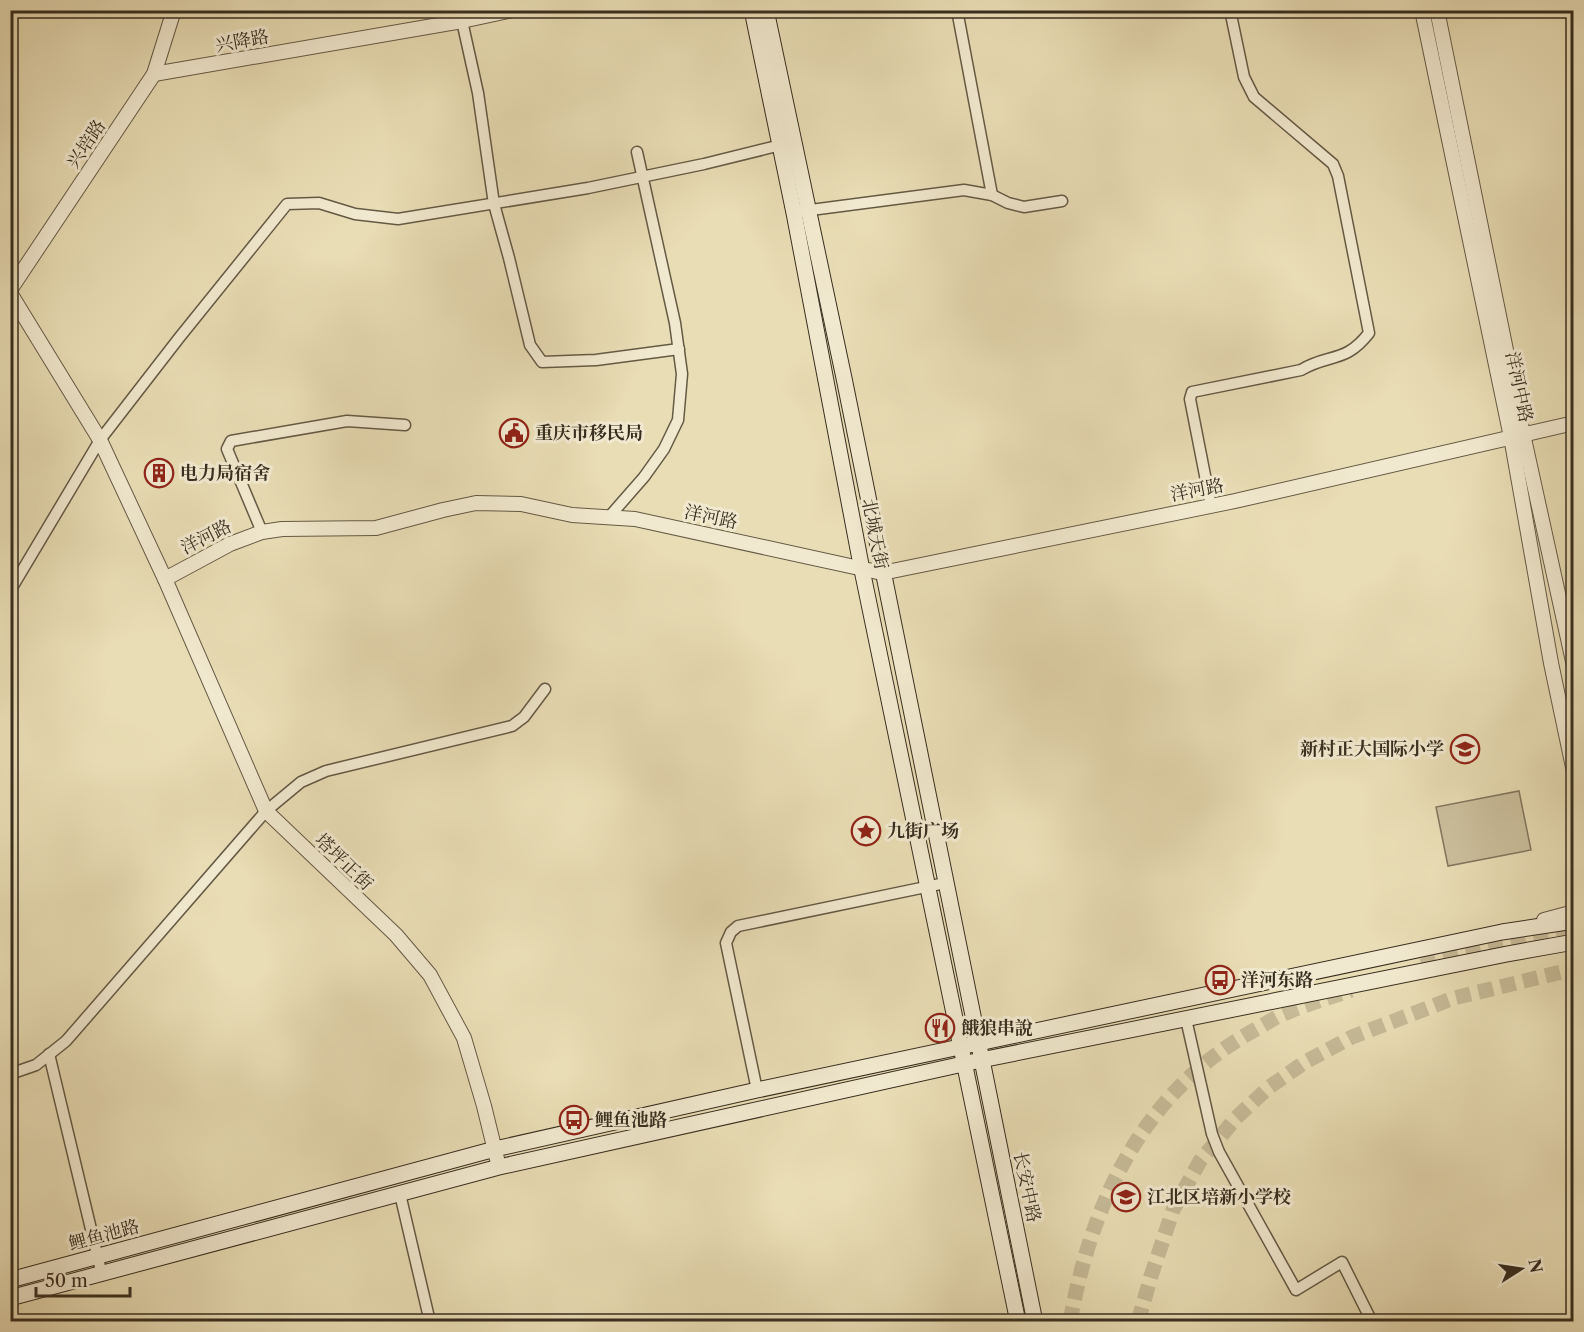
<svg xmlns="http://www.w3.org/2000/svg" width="1584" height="1332" viewBox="0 0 1584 1332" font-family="'Libre Caslon Text','Noto Serif SC',serif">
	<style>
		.green { fill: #cbbf9c; stroke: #82765e; stroke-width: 1.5 }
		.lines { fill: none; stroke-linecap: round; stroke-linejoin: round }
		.secondary-tunnel { stroke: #c6ba97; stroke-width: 15; stroke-dasharray: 15 8; stroke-linecap: butt }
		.minor-casing { stroke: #645a45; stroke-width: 13 }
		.tertiary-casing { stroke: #645a45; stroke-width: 16 }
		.secondary-casing { stroke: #382e20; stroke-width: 17 }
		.minor { stroke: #f1e9cf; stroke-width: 10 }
		.tertiary { stroke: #f1e9cf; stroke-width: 14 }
		.secondary { stroke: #f1e9cf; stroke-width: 15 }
		.labels { text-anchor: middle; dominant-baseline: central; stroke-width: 6; stroke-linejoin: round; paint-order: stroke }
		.street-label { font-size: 18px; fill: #382e20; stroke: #f1e9cf }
		.poi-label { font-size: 18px; font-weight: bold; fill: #382e20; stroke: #f1e9cf; text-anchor: start }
	</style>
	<rect width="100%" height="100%" fill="#e9ddb5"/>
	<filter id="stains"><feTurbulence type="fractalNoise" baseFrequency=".00333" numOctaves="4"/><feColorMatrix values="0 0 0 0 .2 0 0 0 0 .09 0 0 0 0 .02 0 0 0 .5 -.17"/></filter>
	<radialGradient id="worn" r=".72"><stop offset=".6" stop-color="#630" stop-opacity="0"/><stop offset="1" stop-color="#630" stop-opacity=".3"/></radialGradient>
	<path class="green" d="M1519,791L1531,850L1448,866L1436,807Z"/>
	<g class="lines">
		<g class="secondary-tunnel">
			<path d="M1422,966C1470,950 1523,938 1574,932"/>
			<path d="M1070,1322C1092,1199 1145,1089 1258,1028C1267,1023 1276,1017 1286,1013C1307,1004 1329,998 1351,990"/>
			<path d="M1138,1322L1151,1276L1173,1210L1200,1161L1236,1118L1268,1088L1305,1062L1352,1037L1454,998L1574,969"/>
		</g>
		<g class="minor-casing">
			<g id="minor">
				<path d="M957,10L992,195"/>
				<path d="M462,21L478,93L494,204L509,258L530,345L542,362L596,360L679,349"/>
				<path d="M803,211L964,190L992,195L1008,203L1024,207L1062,201"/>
				<path d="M1211,506L1190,399L1192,392L1301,370C1329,353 1345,364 1369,333L1338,176L1333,164L1254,97L1244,77L1230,10"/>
				<path d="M609,517L644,477L664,449L678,420L682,374L675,323L637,152"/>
				<path d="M262,532L227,449L231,441L347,421L405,425"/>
				<path d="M10,591L100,440L179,338L287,204L319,203L355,214L398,219L588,188L704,164L785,144"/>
				<path d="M1186,1019L1212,1134L1219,1152L1296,1290L1342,1262L1372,1322"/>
				<path d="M49,1054L102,1275"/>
				<path d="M10,1074L36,1065L66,1041L266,811L301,782L326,771L512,726L524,717L545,689"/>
				<path d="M757,1090L726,943L731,932L738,926L945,883"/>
				<path d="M400,1194L430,1322"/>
			</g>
		</g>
		<g class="tertiary-casing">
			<g id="tertiary">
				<path d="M1422,10L1511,437L1551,663L1574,772"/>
				<path d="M1437,10L1523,434L1574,666"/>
				<path d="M154,74L462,21L513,10"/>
				<path d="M10,290L154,74L174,10"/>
				<path d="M10,293L100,440L165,579L230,544L262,532L282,529L376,528L443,510L476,503L521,504L572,515L635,519L882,573L1235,501L1574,423"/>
				<path d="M165,579L266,811L396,935L430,975L464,1038L484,1106L499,1167"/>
				<path d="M1544,920L1574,912"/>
			</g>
		</g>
		<g class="secondary-casing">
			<g id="secondary">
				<path d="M752,10L794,213L862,570L1018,1322"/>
				<path d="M766,10L844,378L1035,1322"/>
				<path d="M10,1280L495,1149L757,1090L1502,932L1574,921"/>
				<path d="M10,1298L499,1167L981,1060L1507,954L1574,942"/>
			</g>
		</g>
		<use href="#minor" class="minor"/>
		<use href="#tertiary" class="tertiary"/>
		<use href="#secondary" class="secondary"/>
	</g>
	<defs>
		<g id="civic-ring" transform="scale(1.5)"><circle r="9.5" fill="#f1e9cf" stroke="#8f2418" stroke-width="1.5"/><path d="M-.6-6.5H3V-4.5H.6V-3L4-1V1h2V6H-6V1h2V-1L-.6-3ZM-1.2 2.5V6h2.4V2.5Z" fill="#8f2418"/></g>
		<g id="building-ring" transform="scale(1.5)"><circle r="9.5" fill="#f1e9cf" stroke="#8f2418" stroke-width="1.5"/><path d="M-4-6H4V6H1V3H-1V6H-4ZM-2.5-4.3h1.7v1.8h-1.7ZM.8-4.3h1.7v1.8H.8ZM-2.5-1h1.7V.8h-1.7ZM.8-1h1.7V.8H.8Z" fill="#8f2418"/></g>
		<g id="school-ring" transform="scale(1.5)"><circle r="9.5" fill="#f1e9cf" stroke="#8f2418" stroke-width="1.5"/><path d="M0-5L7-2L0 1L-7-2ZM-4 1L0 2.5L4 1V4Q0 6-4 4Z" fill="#8f2418"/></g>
		<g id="sight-ring" transform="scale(1.5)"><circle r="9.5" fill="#f1e9cf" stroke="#8f2418" stroke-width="1.5"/><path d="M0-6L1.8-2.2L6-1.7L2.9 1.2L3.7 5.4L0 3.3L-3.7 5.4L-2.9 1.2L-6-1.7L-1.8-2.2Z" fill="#8f2418"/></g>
		<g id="bus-ring" transform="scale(1.5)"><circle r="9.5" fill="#f1e9cf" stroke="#8f2418" stroke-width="1.5"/><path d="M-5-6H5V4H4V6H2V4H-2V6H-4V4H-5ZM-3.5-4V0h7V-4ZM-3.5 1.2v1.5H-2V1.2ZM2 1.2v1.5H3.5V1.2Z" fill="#8f2418"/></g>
		<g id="restaurant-ring" transform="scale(1.5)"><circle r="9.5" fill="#f1e9cf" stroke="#8f2418" stroke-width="1.5"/><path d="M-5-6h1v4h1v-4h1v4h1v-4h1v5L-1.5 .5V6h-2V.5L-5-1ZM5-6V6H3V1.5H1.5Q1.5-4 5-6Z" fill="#8f2418"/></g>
	</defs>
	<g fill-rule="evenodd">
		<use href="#civic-ring" x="514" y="433"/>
		<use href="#building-ring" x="159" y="473"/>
		<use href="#school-ring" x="1465" y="749"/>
		<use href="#sight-ring" x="866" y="831"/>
		<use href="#bus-ring" x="1220" y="980"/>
		<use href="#restaurant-ring" x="940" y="1028"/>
		<use href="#bus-ring" x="574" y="1120"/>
		<use href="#school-ring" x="1126" y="1197"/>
	</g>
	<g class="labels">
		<g class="street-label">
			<text transform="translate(242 41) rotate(-10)">兴降路</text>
			<text transform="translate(86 144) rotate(-56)">兴培路</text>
			<text transform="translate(1519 387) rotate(78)">洋河中路</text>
			<text transform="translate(1197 490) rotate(-11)">洋河路</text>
			<text transform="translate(711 517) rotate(12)">洋河路</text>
			<text transform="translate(875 534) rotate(79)">北城天街</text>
			<text transform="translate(206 537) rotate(-27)">洋河路</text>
			<text transform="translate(344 862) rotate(44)">塔坪正街</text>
			<text transform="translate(1027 1187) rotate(78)">长安中路</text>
			<text transform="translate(104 1235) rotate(-15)">鲤鱼池路</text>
		</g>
		<g class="poi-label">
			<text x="535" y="433">重庆市移民局</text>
			<text x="180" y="473">电力局宿舍</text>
			<text x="1444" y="749" text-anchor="end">新村正大国际小学</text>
			<text x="887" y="831">九街广场</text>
			<text x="1241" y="980">洋河东路</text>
			<text x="961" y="1028">餓狼串說</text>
			<text x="595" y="1120">鲤鱼池路</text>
			<text x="1147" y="1197">江北区培新小学校</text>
		</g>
	</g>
	<rect width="1584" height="1332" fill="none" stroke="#e9ddb5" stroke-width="36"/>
	<rect x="12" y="12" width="1560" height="1308" fill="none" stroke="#382e20" stroke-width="3"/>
	<rect x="18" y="18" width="1548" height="1296" fill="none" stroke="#382e20" stroke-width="1.5"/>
	<g transform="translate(1521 1269) rotate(78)" stroke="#f1e9cf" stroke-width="4.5" paint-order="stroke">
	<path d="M0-4.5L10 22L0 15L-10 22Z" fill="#382e20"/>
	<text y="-9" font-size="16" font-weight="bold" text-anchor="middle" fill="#382e20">N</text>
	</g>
	<path d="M36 1287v9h94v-9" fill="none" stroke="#382e20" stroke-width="3"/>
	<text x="45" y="1287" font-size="18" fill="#382e20" stroke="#f1e9cf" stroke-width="4.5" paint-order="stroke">50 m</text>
	<rect width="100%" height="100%" filter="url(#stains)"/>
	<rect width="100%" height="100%" fill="url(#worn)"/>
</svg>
